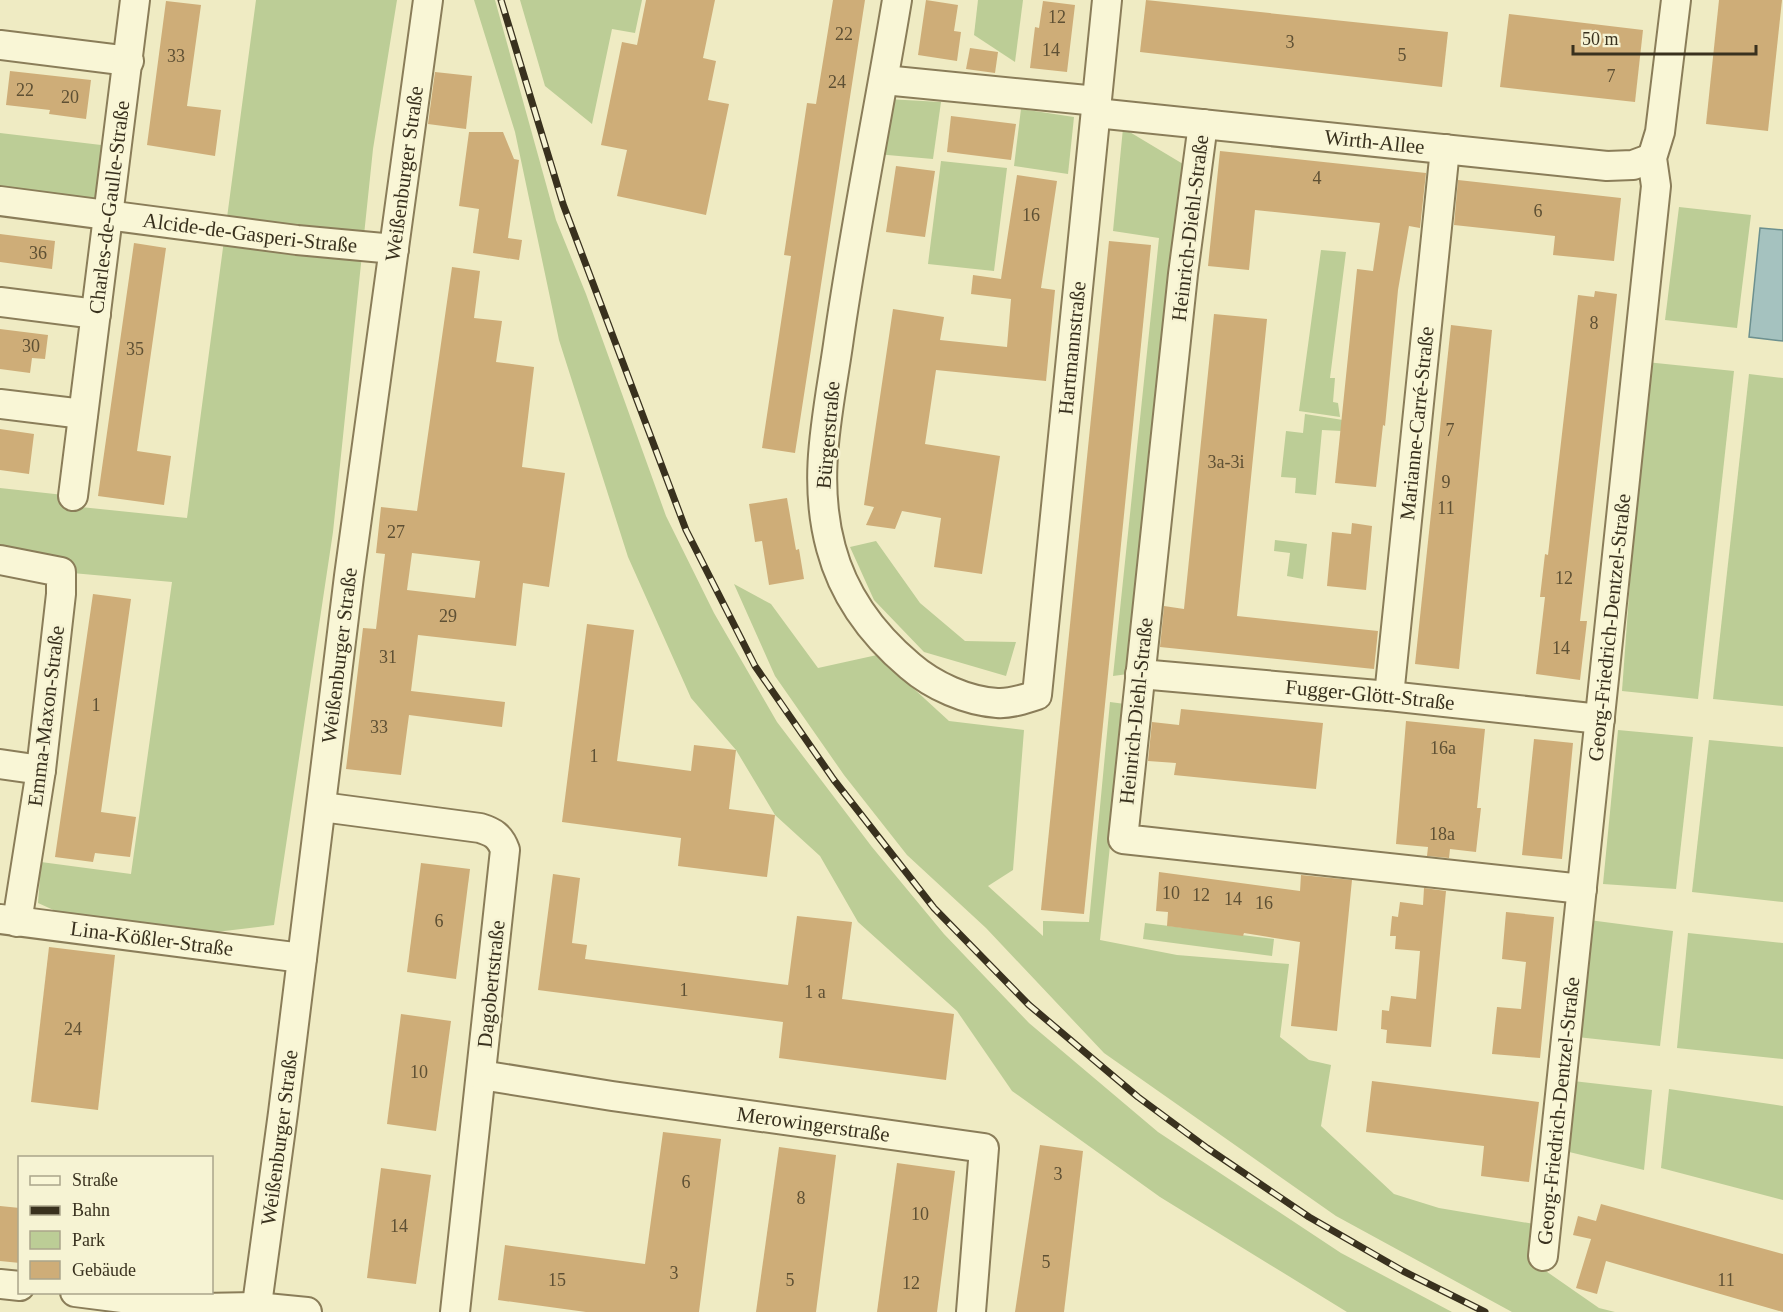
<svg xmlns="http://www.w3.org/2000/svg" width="1783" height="1312" viewBox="0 0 1783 1312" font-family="Georgia,serif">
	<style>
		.green { fill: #bccd96 }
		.water { fill: #a5c2bf; stroke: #6c908f; stroke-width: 1.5 }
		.building { fill: #cead78; fill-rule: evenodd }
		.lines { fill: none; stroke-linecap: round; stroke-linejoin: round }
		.minor-casing { stroke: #8a7d59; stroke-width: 32 }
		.minor { stroke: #f9f6d6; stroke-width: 28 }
		.rail-casing { stroke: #39311e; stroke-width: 7 }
		.rail { stroke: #f6f3d3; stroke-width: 4.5; stroke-dasharray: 14; stroke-linecap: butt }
		.labels { text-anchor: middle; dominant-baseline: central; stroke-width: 5; stroke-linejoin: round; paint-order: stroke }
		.number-label { font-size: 18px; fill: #5e5034 }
		.street-label { font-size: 21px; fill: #39311e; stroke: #f6f3d3 }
	</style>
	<rect width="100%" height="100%" fill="#efebc3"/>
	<g class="green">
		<path d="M256,0H397L373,149L333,532L274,925L216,932L69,917L38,903L41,862L131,874L172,582L61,572L0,560V488L73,496L71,506L187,518Z"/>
		<path d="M474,0H495L556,220L586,294L666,516L714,613L777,722L872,847L944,934L1029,1023L1158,1132L1341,1253L1452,1312H1347L1160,1197L1012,1091L957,1011L858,922L820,856L775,815L736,750L691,698L628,557L559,340L515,132Z"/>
		<path d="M520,0H642L635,33L612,29L592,124L545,86Z"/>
		<path d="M978,0H1023L1015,62L974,35Z"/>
		<path d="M887,99L941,102L933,159L876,154Z"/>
		<path d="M1021,109L1074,117L1068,174L1014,166Z"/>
		<path d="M1123,128L1183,164L1128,674L1113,676L1159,238L1113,231Z"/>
		<path d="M0,133L118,147L109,214L0,201Z"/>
		<path d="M941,161L1007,168L994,271L928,264Z"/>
		<path d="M1679,207L1751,215L1737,328L1665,320Z"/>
		<path d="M1321,250L1346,252L1330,378H1335L1333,402L1338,403L1340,417L1299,411Z"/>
		<path d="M1646,362L1734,371L1698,699L1622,691Z"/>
		<path d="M1749,374L1783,378V706L1713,699Z"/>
		<path d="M1305,414L1343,420L1342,431L1322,430L1316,495L1295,493L1296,478L1281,477L1286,431L1303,433Z"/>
		<path d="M1275,540L1307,544L1303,579L1287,576L1290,553L1274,551Z"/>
		<path d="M876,541L920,603L965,641L1016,642L1006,676L924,652L874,600L850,547Z"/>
		<path d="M734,584L771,604L818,668L877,655L949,721L1024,730L1013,870L988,886L1043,936V921L1089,922L1110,702L1125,704L1100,940L1177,955L1289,964L1280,1037L1309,1060L1331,1065L1321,1126L1394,1194L1439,1208L1546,1226L1540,1267L1599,1308L1615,1312H1512L1336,1216L1104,1053L986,928L907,855L844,775L775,676Z"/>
		<path d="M1618,730L1693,737L1676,889L1603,884Z"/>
		<path d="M1709,740L1783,747V902L1692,892Z"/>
		<path d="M1589,920L1673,931L1660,1046L1577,1037Z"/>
		<path d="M1145,923L1274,939L1272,956L1143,939Z"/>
		<path d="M1688,933L1783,943V1059L1677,1048Z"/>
		<path d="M1573,1081L1652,1090L1644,1170L1565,1151Z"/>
		<path d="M1669,1089L1783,1106V1200L1661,1168Z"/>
	</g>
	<path class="water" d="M1760,228L1783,230V341L1749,337Z"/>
	<g class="building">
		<path d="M646,0H715L703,58L716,61L708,100L729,104L706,215L617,196L627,150L601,145L622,42L637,45Z"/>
		<path d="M833,0H865L795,453L762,448L791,256L784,255L807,103L816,104Z"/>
		<path d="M926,0L958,5L954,31L961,32L957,61L918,55Z"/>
		<path d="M1146,0L1448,32L1442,87L1140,52Z"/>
		<path d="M1719,0H1782L1768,131L1706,124Z"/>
		<path d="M166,1L201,5L187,106L221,110L215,156L147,145Z"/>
		<path d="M1043,1L1075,5L1067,72L1030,68L1035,27L1039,28Z"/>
		<path d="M1509,14L1643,30L1635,102L1500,87Z"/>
		<path d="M970,48L998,52L995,73L966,69Z"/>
		<path d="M10,71L91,80L86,119L49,114L50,110L6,105Z"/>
		<path d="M435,72L472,76L466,129L428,124Z"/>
		<path d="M951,116L1016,124L1011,160L947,152Z"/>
		<path d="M469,132H503L514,159L519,160L508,238L522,240L519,260L473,253L479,209L459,206Z"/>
		<path d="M1220,151L1426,173L1420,228L1409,226L1398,290L1385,426L1383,425L1376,487L1335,483L1357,269L1373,271L1380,223L1255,210L1249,270L1208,266Z"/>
		<path d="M896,166L935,171L925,237L886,232Z"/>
		<path d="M1017,175L1057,181L1041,288L1055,290L1046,381L936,370L925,444L1000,456L982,574L934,567L941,518L902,511L895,529L866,525L874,507L864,505L893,309L944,317L940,340L1007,347L1011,299L971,294L973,275L1001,279Z"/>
		<path d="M1458,180L1621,198L1614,261L1553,255L1555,236L1454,225Z"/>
		<path d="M0,234L55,241L52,269L0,262Z"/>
		<path d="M1109,241L1151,245L1084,914L1041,910Z"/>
		<path d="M134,243L166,248L137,451L171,456L164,505L98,496Z"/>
		<path d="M452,267L480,271L474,318L502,321L496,362L534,367L522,467L565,473L549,587L523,583L516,646L418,635L411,691L505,702L502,727L409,715L401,775L346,769L363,628L376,629L385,554L376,553L381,507L417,511ZM412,553L480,561L475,598L407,590Z"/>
		<path d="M1595,291L1617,294L1580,621H1587L1580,680L1536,674L1545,597H1540L1545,554L1548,555L1578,295L1594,297Z"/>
		<path d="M1214,314L1267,319L1237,616L1378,631L1374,669L1160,647L1164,606L1184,609Z"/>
		<path d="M1451,325L1492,330L1459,669L1415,664Z"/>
		<path d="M0,329L48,335L45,359L32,358L30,373L0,369Z"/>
		<path d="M0,429L34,434L29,474L0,470Z"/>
		<path d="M787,498L796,550L799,549L804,579L769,585L762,541L755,542L749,504Z"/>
		<path d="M1352,523L1372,526L1366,590L1327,586L1332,532L1351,534Z"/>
		<path d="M93,594L131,599L101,812L136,817L130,857L95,853L93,862L55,857Z"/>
		<path d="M587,624L634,630L617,761L691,771L694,745L736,750L729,809L775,815L767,877L678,866L681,838L562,822Z"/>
		<path d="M1181,709L1323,723L1316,789L1174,775L1176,763L1148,761L1152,722L1179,725Z"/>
		<path d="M1406,721L1485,729L1477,808H1481L1476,852L1450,849L1449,858L1427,856L1428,847L1396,844Z"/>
		<path d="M1534,739L1573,743L1562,859L1522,855Z"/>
		<path d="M421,863L470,869L456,979L407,972Z"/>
		<path d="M1159,872L1300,891L1301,875L1352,880L1337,1031L1291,1026L1300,942L1244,933L1243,936L1167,926L1168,912L1156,911Z"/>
		<path d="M553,874L580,878L572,943L587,945L585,959L788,985L797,916L852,922L842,999L954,1014L946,1080L779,1058L783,1022L538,990Z"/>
		<path d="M1424,888L1446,891L1431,1047L1386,1043L1387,1030L1381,1029L1382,1010L1389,1011L1391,996L1416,999L1420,951L1395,949L1396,936H1390L1392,916L1398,917L1400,902L1423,905Z"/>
		<path d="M1506,912L1554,917L1540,1058L1492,1054L1497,1007L1521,1009L1526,962L1502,959Z"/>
		<path d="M49,947L115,955L98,1110L31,1102Z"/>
		<path d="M401,1014L451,1021L436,1131L387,1124Z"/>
		<path d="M1372,1081L1539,1102L1529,1182L1481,1176L1484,1146L1366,1132Z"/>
		<path d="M663,1132L721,1139L699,1312H586L498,1300L505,1245L645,1264Z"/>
		<path d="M1040,1145L1083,1151L1064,1312H1015Z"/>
		<path d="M779,1147L836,1155L816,1312H756Z"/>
		<path d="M897,1163L955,1171L937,1312H877Z"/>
		<path d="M381,1168L431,1175L416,1284L367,1278Z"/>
		<path d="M1601,1204L1783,1254V1312L1606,1261L1597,1294L1576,1288L1591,1239L1573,1235L1578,1216L1596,1221Z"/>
		<path d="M0,1206L20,1208V1263L0,1261Z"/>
	</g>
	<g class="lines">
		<g class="minor-casing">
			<g id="minor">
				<path id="s1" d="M897,0C878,115 854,230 838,345C828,414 812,479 831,548C844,597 872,634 910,666C933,686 967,701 997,703C1010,704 1025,699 1037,695L1107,0"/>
				<path d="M0,45L129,61"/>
				<path d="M884,80L1097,101"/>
				<path id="s2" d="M1096,113L1607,166L1633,165L1652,158"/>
				<path d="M1203,124L1183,274L1123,839L1582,889"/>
				<path id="s3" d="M0,201L297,240L394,249"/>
				<path d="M0,302L96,314"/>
				<path d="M0,404L83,414"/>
				<path id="s4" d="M73,496L135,0"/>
				<path d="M0,560L61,572V594L41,770L17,922"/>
				<path id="s5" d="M1140,674L1389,696L1600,719"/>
				<path id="s6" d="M1389,696L1445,149"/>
				<path d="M0,764L41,770"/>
				<path d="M322,807L480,828C493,832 500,836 505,850L455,1312"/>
				<path id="s7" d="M0,919L302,958"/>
				<path id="s8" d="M481,1075L612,1096L984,1148L971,1312"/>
				<path id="s9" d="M1543,1256L1656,186L1652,158L1660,132L1676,0"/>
				<path d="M0,1284L20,1286"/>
				<path d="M75,1292L200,1308L256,1307L307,1312"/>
				<path id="s10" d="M256,1312L283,1113L349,576L428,0"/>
			</g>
		</g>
		<use href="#minor" class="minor"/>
		<g class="rail-casing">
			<path id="rail" d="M501,0L563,204L686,530L755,666L834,780L934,908L1029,1005L1138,1097L1207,1148L1309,1217L1403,1271L1485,1312"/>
		</g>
		<use href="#rail" class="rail"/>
	</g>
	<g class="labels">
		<g class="number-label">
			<text x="1057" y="17">12</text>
			<text x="844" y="34">22</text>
			<text x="1290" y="42">3</text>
			<text x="1051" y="50">14</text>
			<text x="1402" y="55">5</text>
			<text x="176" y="56">33</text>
			<text x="1611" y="76">7</text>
			<text x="837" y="82">24</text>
			<text x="25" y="90">22</text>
			<text x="70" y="97">20</text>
			<text x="1317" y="178">4</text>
			<text x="1538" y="211">6</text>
			<text x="1031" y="215">16</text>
			<text x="38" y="253">36</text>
			<text x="1594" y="323">8</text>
			<text x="31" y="346">30</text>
			<text x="135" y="349">35</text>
			<text x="1450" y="430">7</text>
			<text x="1226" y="462">3a-3i</text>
			<text x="1446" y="482">9</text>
			<text x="1446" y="508">11</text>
			<text x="396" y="532">27</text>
			<text x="1564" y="578">12</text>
			<text x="448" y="616">29</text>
			<text x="1561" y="648">14</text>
			<text x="388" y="657">31</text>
			<text x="96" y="705">1</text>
			<text x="379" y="727">33</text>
			<text x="1443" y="748">16a</text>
			<text x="594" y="756">1</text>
			<text x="1442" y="834">18a</text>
			<text x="1171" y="893">10</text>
			<text x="1201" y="895">12</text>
			<text x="1233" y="899">14</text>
			<text x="1264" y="903">16</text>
			<text x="439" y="921">6</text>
			<text x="684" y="990">1</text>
			<text x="815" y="992">1 a</text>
			<text x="73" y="1029">24</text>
			<text x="419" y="1072">10</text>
			<text x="1058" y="1174">3</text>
			<text x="686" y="1182">6</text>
			<text x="801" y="1198">8</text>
			<text x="920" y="1214">10</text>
			<text x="399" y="1226">14</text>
			<text x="1046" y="1262">5</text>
			<text x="674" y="1273">3</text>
			<text x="557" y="1280">15</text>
			<text x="790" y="1280">5</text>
			<text x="1726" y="1280">11</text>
			<text x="911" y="1283">12</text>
		</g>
		<g class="street-label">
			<text stroke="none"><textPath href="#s2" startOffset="280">Wirth-Allee</textPath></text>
			<text stroke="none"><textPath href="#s10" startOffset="1148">Weißenburger Straße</textPath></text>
			<text stroke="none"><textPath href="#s4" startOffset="291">Charles-de-Gaulle-Straße</textPath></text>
			<text transform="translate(1190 228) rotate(-83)">Heinrich-Diehl-Straße</text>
			<text stroke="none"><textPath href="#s3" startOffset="252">Alcide-de-Gasperi-Straße</textPath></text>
			<text stroke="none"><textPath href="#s1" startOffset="1185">Hartmannstraße</textPath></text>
			<text stroke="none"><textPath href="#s6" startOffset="274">Marianne-Carré-Straße</textPath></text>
			<text transform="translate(828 435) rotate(-85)">Bürgerstraße</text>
			<text stroke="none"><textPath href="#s9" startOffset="632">Georg-Friedrich-Dentzel-Straße</textPath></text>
			<text stroke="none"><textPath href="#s10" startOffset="662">Weißenburger Straße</textPath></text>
			<text stroke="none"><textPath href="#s5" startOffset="231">Fugger-Glött-Straße</textPath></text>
			<text transform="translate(1136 711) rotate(-84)">Heinrich-Diehl-Straße</text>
			<text transform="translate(46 716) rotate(-83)">Emma-Maxon-Straße</text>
			<text stroke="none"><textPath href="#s7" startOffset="153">Lina-Kößler-Straße</textPath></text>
			<text transform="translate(491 984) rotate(-84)">Dagobertstraße</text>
			<text stroke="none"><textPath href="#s9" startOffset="146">Georg-Friedrich-Dentzel-Straße</textPath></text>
			<text stroke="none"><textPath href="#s8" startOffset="336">Merowingerstraße</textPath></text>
			<text stroke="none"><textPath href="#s10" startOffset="176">Weißenburger Straße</textPath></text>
		</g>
	</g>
	<rect x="18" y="1156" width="195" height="138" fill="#f6f3d3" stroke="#aaa58b" stroke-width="1.5"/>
	<rect x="30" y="1176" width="30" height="9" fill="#f9f6d6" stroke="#aaa58b" stroke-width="1.5"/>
	<text x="72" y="1186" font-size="18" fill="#39311e">Straße</text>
	<rect x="30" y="1206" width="30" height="9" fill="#39311e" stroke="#aaa58b" stroke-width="1.5"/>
	<text x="72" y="1216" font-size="18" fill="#39311e">Bahn</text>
	<rect x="30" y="1231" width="30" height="18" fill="#bccd96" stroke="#aaa58b" stroke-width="1.5"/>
	<text x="72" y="1246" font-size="18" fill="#39311e">Park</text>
	<rect x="30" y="1261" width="30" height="18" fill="#cead78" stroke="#aaa58b" stroke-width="1.5"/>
	<text x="72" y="1276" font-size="18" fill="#39311e">Gebäude</text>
	<path d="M1573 45v9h183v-9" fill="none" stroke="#39311e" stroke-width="3"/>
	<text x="1582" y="45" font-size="18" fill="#39311e" stroke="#f6f3d3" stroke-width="4.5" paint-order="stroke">50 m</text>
</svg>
